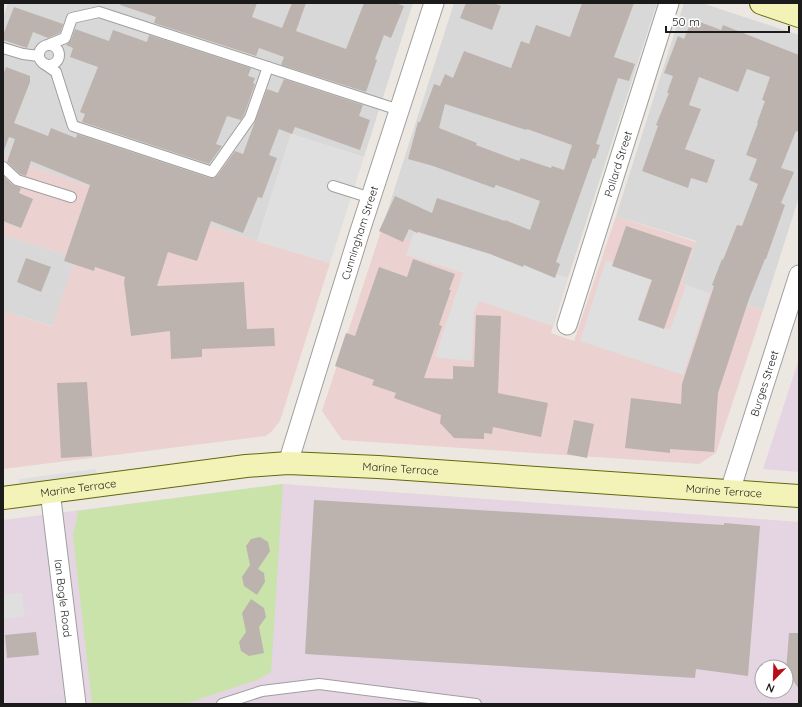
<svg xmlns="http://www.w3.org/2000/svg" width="802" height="707" viewBox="0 0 802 707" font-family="Quicksand,sans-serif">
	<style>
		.residential { fill: #d9d8d8 }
		.commercial { fill: #ecd1d1 }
		.industrial { fill: #e5d4e2; fill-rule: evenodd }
		.grass { fill: #c9e3aa }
		.parking { fill: #dfdfdf }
		.building { fill: #bcb3ae; fill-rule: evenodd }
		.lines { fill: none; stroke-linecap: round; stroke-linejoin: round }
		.lane-casing { stroke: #9f9f9f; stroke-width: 12 }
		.street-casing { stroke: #9f9f9f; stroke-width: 21 }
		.secondary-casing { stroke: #63680c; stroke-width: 24 }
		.lane { stroke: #fff; stroke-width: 10 }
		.street { stroke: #fff; stroke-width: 19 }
		.secondary { stroke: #f4f3b7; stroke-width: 22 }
		.labels { text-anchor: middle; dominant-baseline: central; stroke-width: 3; stroke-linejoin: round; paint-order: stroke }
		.street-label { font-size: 11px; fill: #1b1b1b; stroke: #fff }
	</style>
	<rect width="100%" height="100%" fill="#ece8e1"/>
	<g class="residential">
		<path d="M8,3H413L364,157L291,134L257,241L148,205L75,259L53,326L3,311V235L69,256L91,187L3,157V18Z"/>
		<path d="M454,3H657L568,278L416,228L411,240L381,231Z"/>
		<path d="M684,3H702L799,35V197L763,310L682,284L696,241L616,216Z"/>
	</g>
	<g class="commercial">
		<path d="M3,157L91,187L69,256L3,235Z"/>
		<path d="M148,205L257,241L330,263L280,421L272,431L266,436L3,469V311L52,326L75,259Z"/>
		<path d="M616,216L696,242L682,284L763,310L716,453L699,464L342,440L322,411L381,231L411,240L416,227L568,278L551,333L574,341Z"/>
	</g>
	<g class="industrial">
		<path d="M798,362H799V472L763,469Z"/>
		<path d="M283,484L799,522V704H3V520ZM762,667H786V691H762Z"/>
	</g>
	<path class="grass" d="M283,484L271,672L257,680L185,704H92L73,536L78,511Z"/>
	<g class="parking">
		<path d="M291,134L364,157L330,263L257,241Z"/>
		<path d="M416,227L568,278L552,326L479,301L474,312L472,361L435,357L463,273L406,255Z"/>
		<path d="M606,260L652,277L638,318L670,330L686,285L710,294L683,375L580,341Z"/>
		<path d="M96,469L97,475L20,485L19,479Z"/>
		<path d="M22,593L25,617L3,619V595Z"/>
	</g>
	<g class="building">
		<path d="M121,3H257L252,17L282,28L292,3H306L296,31L346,49L364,3H395L404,6L391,38L384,35L375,59L377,60L366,92L281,65L284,57L259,48L256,56L154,23L156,17L120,5Z"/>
		<path d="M466,3H494L501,6L492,30L460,18Z"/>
		<path d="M582,3H634L614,57L635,64L629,81L618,78L596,144L600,145L595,159L593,158L556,262L560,264L555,278L524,265L523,267L490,254L418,232L417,233L409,229L403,242L379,231L395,196L432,213L437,198L505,221V220L530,230L540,201L496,185L494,188L433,166L408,159L418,122H420L434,84L440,86L445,74L453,78L464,51L511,68L521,41L529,44L536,25L570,37ZM445,104L526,130L527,129L572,145L564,170L552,166L551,168L521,158L519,161L476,145L477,143L439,128Z"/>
		<path d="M14,7L63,24L60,33L48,38L33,32L27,48L3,40V35Z"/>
		<path d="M692,19L721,30L723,25L799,55V132L796,131L781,168L794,172L781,203L785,205L766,259H765L749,299L718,393L714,452L670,449V453L625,448L631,398L681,404L682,384L714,286L712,285L722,259L723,260L737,225L742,226L758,184L749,180L757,159L746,155L758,123H757L765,101L762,100L770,77L747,69L738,92L699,77L689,105L701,109L685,149L715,160L707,183L691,178L688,188L642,171L658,126L656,125L669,93H667L673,76L664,73L678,36L684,39Z"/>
		<path d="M75,29L109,41L113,30L147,42L149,35L251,68L248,76L255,78L253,83L255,84L244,115L241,120L227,116L216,144L222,146L209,164L82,122L85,114L80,112L98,67L70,57L73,48L66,45L71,40Z"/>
		<path d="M6,67L30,76V82L14,123L48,136L51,128L76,138L77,134L210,178H214L217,176L235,151L243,154L267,89L278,93L284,79L363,105L359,116L370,120L360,150L295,127L292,134L279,129L269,155L277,158L262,198L258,197L243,233L211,221L197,261L168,252L157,286L244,282L247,329L274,328L275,346L202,349V357L171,359L170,331L131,336L124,282L125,277L95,267L94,271L64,261L90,185L31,161L26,176L20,174L7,162L15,139L9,137L4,150L3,149V75Z"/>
		<path d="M3,176L13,185L21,188L19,193L33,199L21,228L3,221Z"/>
		<path d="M626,226L692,248L664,329L638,320L652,280L612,266Z"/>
		<path d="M26,258L51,267L41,292L17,282Z"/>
		<path d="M413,259L455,274L449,290H451L439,325L442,326L424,378L453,379V366L474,367L476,315L501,316L498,393L548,403L541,437L493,427L492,434L484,433V439L454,438L440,423L441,415L394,398L396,393L372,385L374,380L335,366L346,333L355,336L379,267L407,277Z"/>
		<path d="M87,382L92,456L61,458L57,383Z"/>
		<path d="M574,420L594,424L587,458L567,454Z"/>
		<path d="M314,500L724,525V523L760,526L748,676L696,669L695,678L305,654Z"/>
		<path d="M260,537L268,542L270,551L258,569L264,573L265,582L257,595L244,586L242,577L250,565L246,546L251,539Z"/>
		<path d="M251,599L264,608L266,617L259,627L264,653L249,656L241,651L239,642L246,632L242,613Z"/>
		<path d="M36,632L39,655L7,658L5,635Z"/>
		<path d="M789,633H799V689L786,671Z"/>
	</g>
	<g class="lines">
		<g class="lane-casing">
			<g id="lane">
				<path d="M50,44L65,38L72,18L99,12L399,110"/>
				<circle cx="49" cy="55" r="10"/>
				<path d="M3,48L23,54L39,56"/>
				<path d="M43,63L56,72L73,126L212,172L250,118L268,67"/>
				<path d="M3,167L17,180L71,197"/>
				<path d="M333,186L371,198"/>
				<path d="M222,704L262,691L319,684L476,704"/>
			</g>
		</g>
		<g class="street-casing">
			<g id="street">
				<path id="s1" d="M567,325L669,3"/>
				<path id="s2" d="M288,463L359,234L434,3"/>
				<path id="s3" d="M50,491L76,704"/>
				<path id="s4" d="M730,491L799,275"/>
			</g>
		</g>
		<g class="secondary-casing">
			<g id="secondary">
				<path d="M761,3L799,16"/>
				<path id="s5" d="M3,498L246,466L288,463L378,467L799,496"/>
			</g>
		</g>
		<use href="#lane" class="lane"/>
		<use href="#street" class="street"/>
		<use href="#secondary" class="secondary"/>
	</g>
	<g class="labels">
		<g class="street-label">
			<text stroke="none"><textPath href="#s1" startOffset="169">Pollard Street</textPath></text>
			<text stroke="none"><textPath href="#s2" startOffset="241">Cunningham Street</textPath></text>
			<text stroke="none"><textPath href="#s4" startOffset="113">Burges Street</textPath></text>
			<text stroke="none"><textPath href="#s5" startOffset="400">Marine Terrace</textPath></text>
			<text stroke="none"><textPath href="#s5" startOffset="76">Marine Terrace</textPath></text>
			<text stroke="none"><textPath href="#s5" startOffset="724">Marine Terrace</textPath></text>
			<text stroke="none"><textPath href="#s3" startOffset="108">Ian Bogle Road</textPath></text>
		</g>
	</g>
	<rect width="802" height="707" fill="none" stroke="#1b1b1b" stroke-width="8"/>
	<g transform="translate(774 679) rotate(203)"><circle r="19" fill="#ffffff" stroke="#a4a4a4"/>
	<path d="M0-3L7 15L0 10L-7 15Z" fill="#b70f18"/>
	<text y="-6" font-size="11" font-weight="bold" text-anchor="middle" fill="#1b1b1b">N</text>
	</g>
	<path d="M666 26v6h123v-6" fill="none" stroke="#1b1b1b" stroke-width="2"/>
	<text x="672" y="26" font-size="12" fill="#1b1b1b" stroke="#ffffff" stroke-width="3" paint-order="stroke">50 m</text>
</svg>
